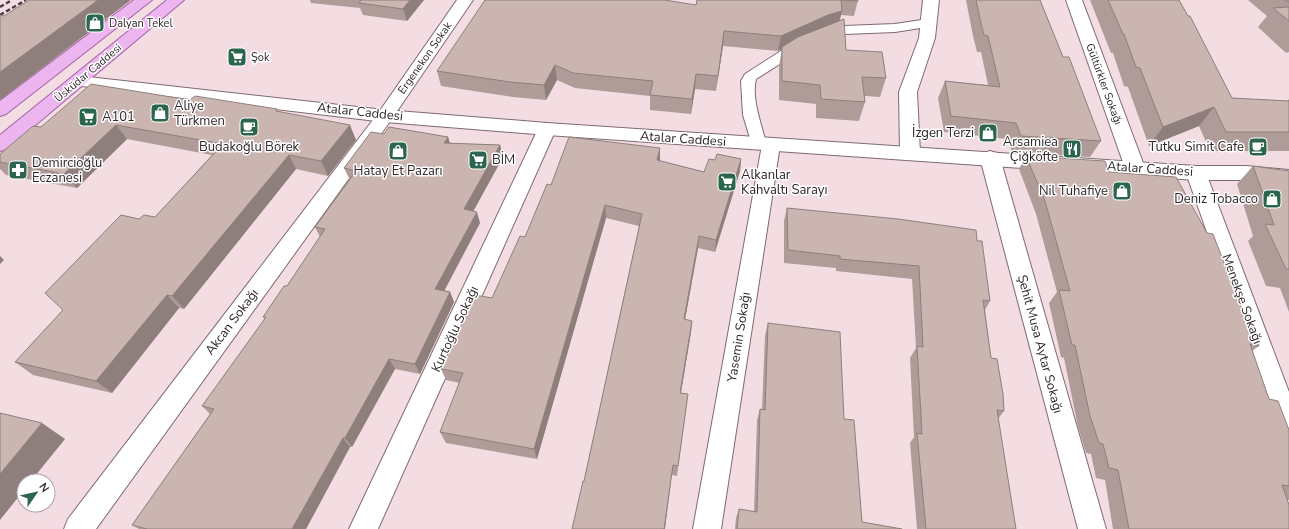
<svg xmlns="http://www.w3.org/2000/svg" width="1289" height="529" viewBox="0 0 1289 529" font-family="'Nunito Sans',sans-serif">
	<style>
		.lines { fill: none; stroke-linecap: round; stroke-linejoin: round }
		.service-casing { stroke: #7e6a70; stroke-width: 2 }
		.minor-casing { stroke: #7e6a70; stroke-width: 2 }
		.tertiary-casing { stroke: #7e6a70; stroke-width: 2 }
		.primary-casing { stroke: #a163a3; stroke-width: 2 }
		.service { fill: #fff; fill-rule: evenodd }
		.minor { fill: #fff; fill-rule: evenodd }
		.tertiary { fill: #fff; fill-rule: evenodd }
		.primary { fill: #ecb5ef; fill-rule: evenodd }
		.rail { stroke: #463c3f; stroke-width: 2.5; stroke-dasharray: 4.5 2.5; stroke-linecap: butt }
		.wall { fill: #af9c98 }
		.shaded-wall { fill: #8e7f7c }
		.building { fill: #cbb5b1; stroke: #8e7f7c }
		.labels { text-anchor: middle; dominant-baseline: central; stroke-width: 3; stroke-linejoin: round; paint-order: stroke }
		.far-poi-label { font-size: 11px; fill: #2e2629; stroke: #fff; text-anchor: start }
		.far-street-label { font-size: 11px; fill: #2e2629; stroke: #fff }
		.poi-label { font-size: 13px; fill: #2e2629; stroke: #fff; text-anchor: start }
		.street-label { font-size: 13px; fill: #2e2629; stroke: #fff }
	</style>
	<rect width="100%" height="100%" fill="#f3dde3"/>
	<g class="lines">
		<g class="service-casing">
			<path id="service" d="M928,19L933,20L934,23L933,26L895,32L845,34L835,37L794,55L756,79C751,100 762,124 766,144L763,148L758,149L753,148L743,115L741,81L745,74L784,49L825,31L844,26L895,24Z"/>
		</g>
		<g class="minor-casing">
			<g id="minor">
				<path d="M457,0H473L391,120L96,529H64L68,519L379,112Z"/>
				<path d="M923,0H939L935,38L917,92L920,153L917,158L910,159L903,158L900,153L899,92L919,38Z"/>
				<path d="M1066,0H1082L1145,168L1142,173L1135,175L1128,173L1125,168Z"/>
				<path d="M547,123L554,125L556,129L378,529H349L538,129L540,125Z"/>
				<path d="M771,139L778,141L780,145L721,529H693L762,145L764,141Z"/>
				<path d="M990,151L997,153L1000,158L1106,529H1078L980,158L983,153Z"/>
				<path d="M1196,166L1203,168L1206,173L1289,392V438L1280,435L1276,426L1186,173L1189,168Z"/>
			</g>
		</g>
		<g class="tertiary-casing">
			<path id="tertiary" d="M79,76L385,110L547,123L1196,166H1246L1289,170V184L1246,180H1196L547,135L385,122L73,85L70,81L73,77Z"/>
		</g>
		<g class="primary-casing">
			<g id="primary">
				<path d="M134,0H152L6,114L0,116V101Z"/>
				<path d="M167,0H184L7,149L0,151V135Z"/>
			</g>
		</g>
		<use href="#service" class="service"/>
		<use href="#minor" class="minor"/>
		<use href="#tertiary" class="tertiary"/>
		<use href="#primary" class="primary"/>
		<g class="rail">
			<path d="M0,7L12,0"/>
			<path d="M0,15L26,0"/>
		</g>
	</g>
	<g class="wall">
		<path d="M310,0H424L407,21L363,15L360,8L311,3Z"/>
		<path d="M697,0H858L854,16L841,15L840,20L846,50L886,78L880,97L865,96V102L859,121L816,118V104L779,100V66L782,49L778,51L723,46L716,91L695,89L691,114L650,110V96L575,88L557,80L546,100L513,97L441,86L437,71L696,5Z"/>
		<path d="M966,0H1040L1063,57L1101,141L1090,157L1012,152L1007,139L944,132L938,98L945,81L988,85L981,52H977L973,36Z"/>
		<path d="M1090,0H1179L1232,98L1287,101L1289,99V151H1210L1199,126L1149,146L1128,87L1124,86L1113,53H1111Z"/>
		<path d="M1248,0H1289V52L1286,53L1258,27L1267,16Z"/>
		<path d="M190,100L277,109L278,112L356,140L328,176L296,169L184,309L179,308L112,393L33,375L15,362L63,310L139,219L155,217L212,155L127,139L77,188L6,175L0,169V154L41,127Z"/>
		<path d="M384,134L448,137L450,143L500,145L503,157L473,211L480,223L444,290L450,292L454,302L420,374L395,369L352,447H350L306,529H139L132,525L210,414L202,406L265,319L263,317L287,286L320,237L315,227L350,180L344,168Z"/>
		<path d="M660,148V161L704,172L715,160L741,159L740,171L715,252L698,248L685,319L692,321L691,332L681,393L688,394L677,476L672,475L584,481L639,226L606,218L537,459L446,443L440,432L460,383L446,380L441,369L492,298L525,237L551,185Z"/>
		<path d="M1026,156L1109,172L1241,307L1259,346L1252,351L1269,399L1289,430V500H1287L1289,529H1113L1105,480L1096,478L1091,454L1086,453L1078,427L1064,358L1061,357L1049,303L1057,292L1036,214L1019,169Z"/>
		<path d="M1253,166L1289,171V312L1280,288L1266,286L1248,241L1253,236L1237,184Z"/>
		<path d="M787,208L977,241L990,301L985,310L991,358L1004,411L998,419L1016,529H917L910,443L914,437L910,358L916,348L912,279L836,271V268L784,263V221Z"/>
		<path d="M768,323L844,419L862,522L902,529H735L736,518L739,509L754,512L757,420L760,409L762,410L765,335Z"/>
	</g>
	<g class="shaded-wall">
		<path d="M98,0H131L0,100V72Z"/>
		<path d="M410,0H424L407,21L403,9Z"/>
		<path d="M842,11L838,26L824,30L778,51L781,36L828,15Z"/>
		<path d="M724,31L723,46L716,91Z"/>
		<path d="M555,65L557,80L546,100L544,85Z"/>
		<path d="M696,74L695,89L691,114L692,99Z"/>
		<path d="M1214,107L1199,126L1149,146L1163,127Z"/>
		<path d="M116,125L127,139L77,188L64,174Z"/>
		<path d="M350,125L356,140L328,176L321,161Z"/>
		<path d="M448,137L451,148L444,143Z"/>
		<path d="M500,145L503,157L468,221L464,209Z"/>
		<path d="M660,148V161L657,160Z"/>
		<path d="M289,155L296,169L184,309L172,296Z"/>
		<path d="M741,159L740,171L715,252L716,240Z"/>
		<path d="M605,205L606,218L537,459L534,449Z"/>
		<path d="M477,212L480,223L440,299L435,289Z"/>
		<path d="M699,236L698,248L683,331L684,319Z"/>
		<path d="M0,256L4,260L0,264Z"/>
		<path d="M450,292L454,302L420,374L415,364Z"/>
		<path d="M167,295L179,308L112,393L96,381Z"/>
		<path d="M692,321L691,332L679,404L680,393Z"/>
		<path d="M389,359L395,369L352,447L345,438Z"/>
		<path d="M42,423L65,439L31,481H24V490L0,520V474Z"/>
		<path d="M343,438L350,447L306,529H292Z"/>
		<path d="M673,465L665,529H664Z"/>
	</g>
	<g class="building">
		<path d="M29,0H98L0,72V15L4,16Z"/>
		<path d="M361,0H410L403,9L359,3Z"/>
		<path d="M485,0H665L696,5L697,0H858V1L841,0L842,11L828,15L781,36L724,31L718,76L696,74L692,99L650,95L653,81L573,73L555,65L544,85L510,82L437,71Z"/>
		<path d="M976,0H1040L1063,57H1069L1101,141L1021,136L1016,123L951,116L945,81L1000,87L988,36L984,35L980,19Z"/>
		<path d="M1108,0H1179L1188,16H1190L1232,98L1289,101V132H1226L1214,107L1163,127L1140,68L1136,67L1124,34H1123Z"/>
		<path d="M1285,0H1289V3Z"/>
		<path d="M1289,7V21L1273,8Z"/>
		<path d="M844,19L846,50L882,52L886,78L862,77L865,102L821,99L820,85L782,81V47L798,37Z"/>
		<path d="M91,84L190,100L195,96L277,109L276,111L350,125L321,161L289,155L172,296L167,295L96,381L15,362L63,310L45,293L121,215L139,219L144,215L155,217L223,144L116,125L64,174L0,162V154L33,126L41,127Z"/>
		<path d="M389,127L448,137L444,143L500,145L464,209L477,212L435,289L450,292L415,364L389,359L345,438H343L292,529H147L132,525L214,409L202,406L266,317H263L284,286H287L325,229L315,227L356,171L344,168L371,132L384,134Z"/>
		<path d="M569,137L660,148L657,160L704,172L709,159L715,160L717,154L741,159L716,240L699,236L684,319L692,321L680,393L688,394L678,466L673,465L664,529H572L583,481H584L642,214L605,205L534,449L440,432L463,373L441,369L475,295L492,298L520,236L525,237L547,184L551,185Z"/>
		<path d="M1026,156L1105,161L1109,172L1176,177L1207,233L1213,234L1241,307L1245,308L1259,346L1250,344L1269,399L1278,401L1289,430V486L1282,485L1289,505V529H1129L1118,470L1109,468L1103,444L1099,443L1090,416L1075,345H1072L1059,290L1070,291L1045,201Z"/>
		<path d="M1253,166L1289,171V269H1286L1265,224L1274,225Z"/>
		<path d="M787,208L898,219L976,230L977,241H982L990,301L983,300L991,358L997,359L1003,394L1004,411L997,410L1016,529H926L917,433L922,434L917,346L923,347L919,266L840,259V256L788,250Z"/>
		<path d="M768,323L840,332L844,419L854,420L862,522L902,529H737L739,509L757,512L760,409L765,410Z"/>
		<path d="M0,413L42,423L0,474Z"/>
	</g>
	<defs>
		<g id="shop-square" transform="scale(1)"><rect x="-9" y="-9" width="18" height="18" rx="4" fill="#2b654d" stroke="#fff"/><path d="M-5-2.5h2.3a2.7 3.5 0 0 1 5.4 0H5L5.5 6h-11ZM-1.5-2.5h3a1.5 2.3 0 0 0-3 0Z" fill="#fff"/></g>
		<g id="supermarket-square" transform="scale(1)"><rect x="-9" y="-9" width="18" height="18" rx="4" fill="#2b654d" stroke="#fff"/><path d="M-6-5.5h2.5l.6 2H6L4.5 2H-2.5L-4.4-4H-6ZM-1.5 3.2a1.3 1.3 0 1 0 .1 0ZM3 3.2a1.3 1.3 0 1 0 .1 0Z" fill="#fff"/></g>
		<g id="cafe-square" transform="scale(1)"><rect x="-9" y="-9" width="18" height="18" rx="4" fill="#2b654d" stroke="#fff"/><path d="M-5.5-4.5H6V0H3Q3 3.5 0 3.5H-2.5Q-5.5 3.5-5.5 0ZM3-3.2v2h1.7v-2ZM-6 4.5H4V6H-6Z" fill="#fff"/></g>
		<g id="restaurant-square" transform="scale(1)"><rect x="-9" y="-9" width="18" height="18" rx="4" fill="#2b654d" stroke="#fff"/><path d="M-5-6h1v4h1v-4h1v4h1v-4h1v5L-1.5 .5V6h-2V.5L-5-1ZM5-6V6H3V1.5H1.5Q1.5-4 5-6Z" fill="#fff"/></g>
		<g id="pharmacy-square" transform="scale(1)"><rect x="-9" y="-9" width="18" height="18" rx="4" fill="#2b654d" stroke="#fff"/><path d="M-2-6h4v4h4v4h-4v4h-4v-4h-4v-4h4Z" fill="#fff"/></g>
	</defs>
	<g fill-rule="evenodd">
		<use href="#shop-square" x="95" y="23"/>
		<use href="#supermarket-square" x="237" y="57"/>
		<use href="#shop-square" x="160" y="113"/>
		<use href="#supermarket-square" x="88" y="117"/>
		<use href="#cafe-square" x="249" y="127"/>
		<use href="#shop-square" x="988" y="133"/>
		<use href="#cafe-square" x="1258" y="147"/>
		<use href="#restaurant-square" x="1072" y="149"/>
		<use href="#shop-square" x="398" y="151"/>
		<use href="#supermarket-square" x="478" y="160"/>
		<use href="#pharmacy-square" x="18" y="170"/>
		<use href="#supermarket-square" x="727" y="182"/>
		<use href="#shop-square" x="1122" y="191"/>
		<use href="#shop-square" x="1272" y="199"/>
	</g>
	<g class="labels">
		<g class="far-poi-label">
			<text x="109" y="23">Dalyan Tekel</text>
			<text x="251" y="57">Şok</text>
		</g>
		<g class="far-street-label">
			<text transform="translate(425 58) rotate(-55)">Ergenekon Sokak</text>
			<text transform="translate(88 73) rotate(-40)">Üsküdar Caddesi</text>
			<text transform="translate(1104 84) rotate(70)">Gültürkler Sokağı</text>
		</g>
		<g class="poi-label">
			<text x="174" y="106">Aliye<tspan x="174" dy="15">Türkmen</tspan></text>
			<text x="102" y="117">A101</text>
			<text x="974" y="133" text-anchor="end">İzgen Terzi</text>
			<text x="1058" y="142" text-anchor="end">Arsamiea<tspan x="1058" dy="15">Çiğköfte</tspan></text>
			<text x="249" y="147" text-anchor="middle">Budakoğlu Börek</text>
			<text x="1244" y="147" text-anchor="end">Tutku Simit Cafe</text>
			<text x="492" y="160">BİM</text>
			<text x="32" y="163">Demircioğlu<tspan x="32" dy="15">Eczanesi</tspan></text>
			<text x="398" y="171" text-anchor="middle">Hatay Et Pazarı</text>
			<text x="741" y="175">Alkanlar<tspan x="741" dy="15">Kahvaltı Sarayı</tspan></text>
			<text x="1108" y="191" text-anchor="end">Nil Tuhafiye</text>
			<text x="1258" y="199" text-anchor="end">Deniz Tobacco</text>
		</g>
		<g class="street-label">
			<text transform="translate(360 112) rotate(6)">Atalar Caddesi</text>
			<text transform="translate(683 139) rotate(4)">Atalar Caddesi</text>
			<text transform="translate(1150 169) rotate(4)">Atalar Caddesi</text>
			<text transform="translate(1242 299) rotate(70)">Menekşe Sokağı</text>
			<text transform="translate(232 322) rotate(-53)">Akcan Sokağı</text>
			<text transform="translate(455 329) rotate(-65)">Kurtoğlu Sokağı</text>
			<text transform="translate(739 337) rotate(-81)">Yasemin Sokağı</text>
			<text transform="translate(1040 344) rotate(75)">Şehit Musa Aytar Sokağı</text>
		</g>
	</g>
	<g transform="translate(36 493) rotate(56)"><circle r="19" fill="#ffffff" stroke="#aba8a9"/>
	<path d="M0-3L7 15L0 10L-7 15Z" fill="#2b654d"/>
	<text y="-6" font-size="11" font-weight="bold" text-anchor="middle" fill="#2e2629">N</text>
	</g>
</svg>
